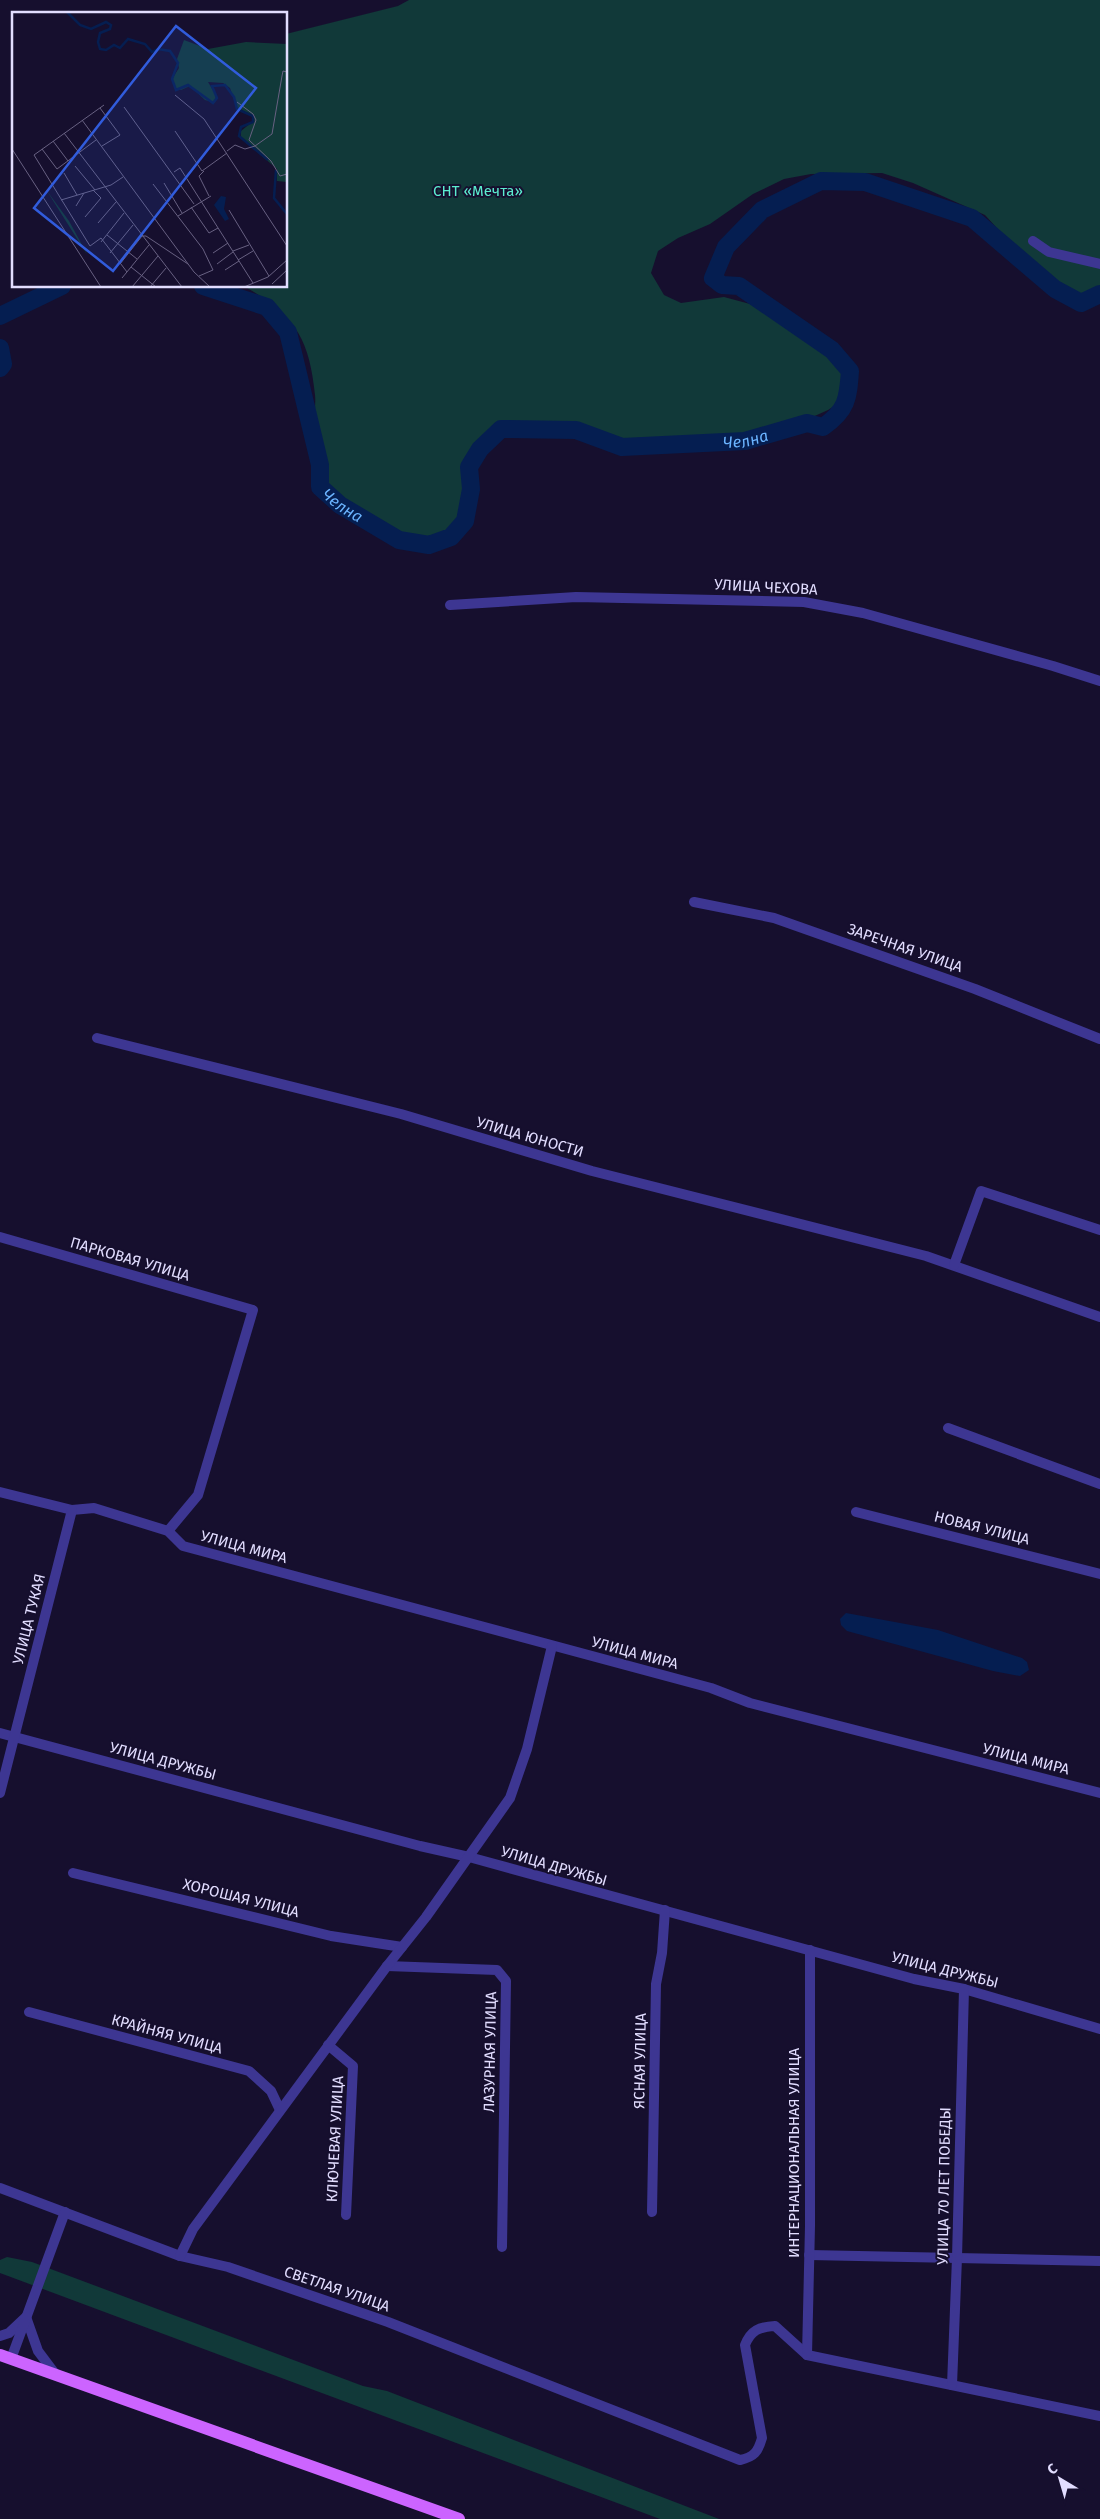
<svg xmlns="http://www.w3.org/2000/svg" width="1100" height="2519" viewBox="0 0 1100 2519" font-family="'Fira Sans',sans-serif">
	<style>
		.green { fill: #113939 }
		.water { fill: #051e51 }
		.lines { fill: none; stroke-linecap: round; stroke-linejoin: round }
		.river { stroke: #051e51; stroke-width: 18 }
		.minor { stroke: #3d3692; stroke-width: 10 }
		.major { stroke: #cc64ff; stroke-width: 12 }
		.labels { text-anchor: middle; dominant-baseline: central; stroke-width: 4; stroke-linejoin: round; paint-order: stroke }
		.park-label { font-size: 15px; fill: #5beccf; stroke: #160f2e }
		.street-label { font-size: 15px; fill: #e2ddff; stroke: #160f2e }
		.water-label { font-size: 16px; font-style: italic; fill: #6bb4ff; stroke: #160f2e }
		.inset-river { fill: none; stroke: #051e51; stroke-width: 2.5 }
		.inset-road { fill: none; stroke: #686182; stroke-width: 1 }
		.view { fill: #315cdc; fill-opacity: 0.15; stroke: #315cdc; stroke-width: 2.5 }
		.inset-edge { fill: none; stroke: #e2ddff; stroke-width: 2.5 }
	</style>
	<rect width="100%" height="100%" fill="#160f2e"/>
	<g class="green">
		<path d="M409,0H1100V293L1078,299L1066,296L1047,283L985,215L913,183L882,173L811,174L784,179L753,194L710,224L678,238L658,251L651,273L664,295L681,303L724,297L788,314L802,322L843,356L849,364L853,379L845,399L828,410L797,424L740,439L662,443L598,435L538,421L514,424L500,435L482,455L474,468L473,514L462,528L449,538L431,541L412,539L336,501L320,484C332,462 319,445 315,422C314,413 316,404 315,395C309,337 295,316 244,286H286V34L398,6Z"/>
		<path d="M7,2257L32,2262L363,2386L387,2391L719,2519H660L0,2273V2260Z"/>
	</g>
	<path class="water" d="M846,1613L938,1630L1022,1658L1027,1662L1029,1670L1020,1676L993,1671L847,1631L841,1625L840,1619Z"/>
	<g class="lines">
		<g class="river">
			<path id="s1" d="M203,286L267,307L288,332L320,465V487L340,505L399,540L429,545L451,537L465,521L471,489L469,467L480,449L501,429L576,430L622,447L745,441L807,423L823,427C847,410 848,399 850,371L832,350L739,286L722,285L713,278L726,247L762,210L821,181L865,182L972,218L1055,289L1081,303L1100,294"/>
			<path d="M0,316L62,286"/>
			<path d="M0,348L3,364L0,368"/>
		</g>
		<g class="minor">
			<path d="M1033,241L1049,252L1100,264"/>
			<path d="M450,605L576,597L804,602L863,613L1053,666L1100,681"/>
			<path d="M694,902L774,918L975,989L1100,1039"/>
			<path d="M97,1038L401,1114L592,1171L926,1256L1100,1317"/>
			<path d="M0,1237L253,1310L198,1495L168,1531"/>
			<path d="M954,1265L981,1191L1100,1230"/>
			<path d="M948,1428L1100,1484"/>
			<path d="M0,1492L72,1510L94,1508L168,1531L183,1546L198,1550L711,1688L750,1703L1100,1793"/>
			<path d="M856,1512L1100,1574"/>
			<path d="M0,1733L420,1846L469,1857L914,1979L964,1989L1100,2029"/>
			<path d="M0,1793L72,1510"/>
			<path d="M73,1873L331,1936L402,1947"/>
			<path d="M387,1966L497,1970L506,1981L502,2247"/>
			<path d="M29,2012L249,2071L271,2091L280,2110"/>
			<path d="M328,2045L353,2066L346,2215"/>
			<path d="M0,2188L180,2256L228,2267L388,2322L740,2460C754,2457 758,2452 762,2438L745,2345C751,2330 759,2327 775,2326L807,2355L1100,2416"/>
			<path d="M652,2212L656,1984L662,1953L665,1910"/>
			<path d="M809,2255L1100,2261"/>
			<path d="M180,2256L193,2229L387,1966L426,1917L510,1798L527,1749L552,1646"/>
			<path d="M0,2336L9,2333L26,2317L38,2351L56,2375"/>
			<path d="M807,2355L810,2226V1950"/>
			<path d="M11,2359L65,2212"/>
			<path d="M952,2385L957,2258L964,1989"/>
		</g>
		<path class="major" d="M0,2355L459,2519"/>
	</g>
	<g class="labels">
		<g class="park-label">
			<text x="478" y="191">СНТ «Мечта»</text>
		</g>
		<g class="street-label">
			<text transform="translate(766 587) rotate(3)">УЛИЦА ЧЕХОВА</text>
			<text transform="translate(905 948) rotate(19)">ЗАРЕЧНАЯ УЛИЦА</text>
			<text transform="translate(530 1137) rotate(16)">УЛИЦА ЮНОСТИ</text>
			<text transform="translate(130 1259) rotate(16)">ПАРКОВАЯ УЛИЦА</text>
			<text transform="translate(982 1528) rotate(14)">НОВАЯ УЛИЦА</text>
			<text transform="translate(244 1547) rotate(15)">УЛИЦА МИРА</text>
			<text transform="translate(29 1619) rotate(-76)">УЛИЦА ТУКАЯ</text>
			<text transform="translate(635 1653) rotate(15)">УЛИЦА МИРА</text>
			<text transform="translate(1026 1759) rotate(14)">УЛИЦА МИРА</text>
			<text transform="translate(163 1761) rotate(15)">УЛИЦА ДРУЖБЫ</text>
			<text transform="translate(554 1866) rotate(16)">УЛИЦА ДРУЖБЫ</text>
			<text transform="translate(241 1898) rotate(14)">ХОРОШАЯ УЛИЦА</text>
			<text transform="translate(945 1970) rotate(14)">УЛИЦА ДРУЖБЫ</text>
			<text transform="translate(167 2034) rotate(15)">КРАЙНЯЯ УЛИЦА</text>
			<text transform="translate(490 2052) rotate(-89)">ЛАЗУРНАЯ УЛИЦА</text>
			<text transform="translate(640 2061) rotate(-89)">ЯСНАЯ УЛИЦА</text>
			<text transform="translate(335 2139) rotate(-87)">КЛЮЧЕВАЯ УЛИЦА</text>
			<text transform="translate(794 2153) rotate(-90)">ИНТЕРНАЦИОНАЛЬНАЯ УЛИЦА</text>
			<text transform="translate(944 2186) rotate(-89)">УЛИЦА 70 ЛЕТ ПОБЕДЫ</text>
			<text transform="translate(337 2289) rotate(19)">СВЕТЛАЯ УЛИЦА</text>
		</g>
		<g class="water-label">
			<text stroke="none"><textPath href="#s1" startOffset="782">Челна</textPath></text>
			<text stroke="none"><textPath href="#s1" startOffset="288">Челна</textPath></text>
		</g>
	</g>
	<g transform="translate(12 12)">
		<rect width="275" height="275" fill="#160f2e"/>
		<path d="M172,28L196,37L234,30L275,32V170L265,169V157L229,126V119L240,110L241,104L225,97L218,76L211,71L196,70L204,83L203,91L193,88L178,74L169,78L164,76L160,67L167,56L165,47ZM35,179L57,209L75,242L74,241Z" fill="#113939"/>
		<path d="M209,184L214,185L212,197L217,207L213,209L202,193Z" fill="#051e51"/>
		<path class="inset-river" d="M55,0L68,13L79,17L94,10L99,13L98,17L88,21L86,30L88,37L94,38L102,33L108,36L116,27L133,32L140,40L146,37L158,39L166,51L160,67L164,78L176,73L201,91L205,86L200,74L213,73L222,85L225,97L241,104V110L229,115L227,124L256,148M264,158L262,186L275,202"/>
		<path class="inset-road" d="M163,83L192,107L275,234M225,90L241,102L244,108L237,128L259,149L268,164L275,162M92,93L22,143L78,234L89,226L115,260M112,95L182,192M88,96L108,123L90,134M70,108L182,260L198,275M163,119L190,159L215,141M52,121L170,275M41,129L56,149M0,137L89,275M30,137L45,157L84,128M215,139L223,133L233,137L243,134L260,122L270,64L271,59L275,60M63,154L83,178M192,159L187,164L197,184M162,160L168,156L241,271M52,161L65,183M152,171L170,201M141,172L191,237L201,258L187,264M49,188L99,173L111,165M64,194L72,181M179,195L197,221L206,216M217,198L257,264M166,204L199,184M73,205L89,186L81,178M86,211L104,190M95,223L125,247M89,230L112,201M221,239L237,233M98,241L121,213M201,241L216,231M226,248L241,239M108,252L130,224H134L176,252M205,252L221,240M119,255L144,275M213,258L227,249M110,266L137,233M260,272L275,258M120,275L146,244M138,275L154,256M232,275L256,265L275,248"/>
		<path class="view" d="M164,14L244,76L101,259L22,196Z"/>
		<rect width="275" height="275" class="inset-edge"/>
	</g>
	<g transform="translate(1060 2479) rotate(322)" stroke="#160f2e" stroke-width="4" paint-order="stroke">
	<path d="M0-4L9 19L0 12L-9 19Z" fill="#e2ddff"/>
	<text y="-8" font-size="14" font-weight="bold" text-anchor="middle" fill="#e2ddff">С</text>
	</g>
</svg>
